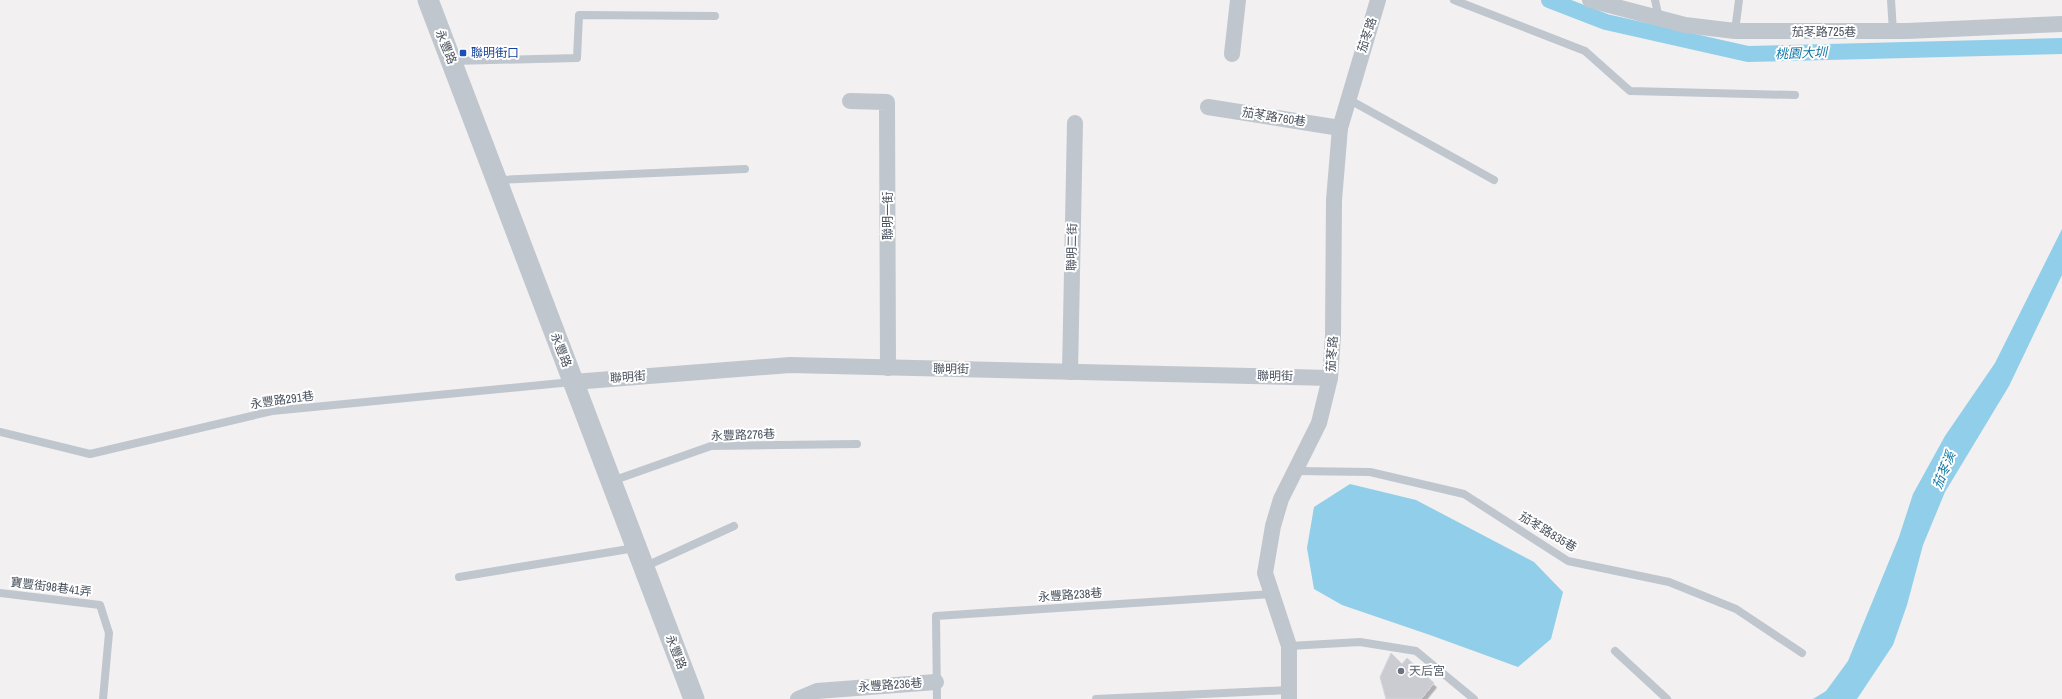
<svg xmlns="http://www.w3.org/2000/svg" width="2062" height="699" viewBox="0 0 2062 699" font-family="'Archivo Narrow','Noto Sans TC',sans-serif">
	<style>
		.water { fill: #90cee9 }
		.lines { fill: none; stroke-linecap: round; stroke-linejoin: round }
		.canal { stroke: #90cee9; stroke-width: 16 }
		.building { fill: #caccd2; stroke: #d4d6db; filter: url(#shadow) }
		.service { stroke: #bfc6ce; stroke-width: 8 }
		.minor { stroke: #bfc6ce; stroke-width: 16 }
		.tertiary { stroke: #bfc6ce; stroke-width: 21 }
		.transit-dot { fill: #1a4fb4; stroke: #fff; stroke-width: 1.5 }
		.worship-dot { fill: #6b7280; stroke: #fff; stroke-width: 1.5 }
		.labels { text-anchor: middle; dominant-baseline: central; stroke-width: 4; stroke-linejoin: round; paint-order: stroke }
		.street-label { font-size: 12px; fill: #49515d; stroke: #fff }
		.transit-label { font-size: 12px; fill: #164399; stroke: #fff; text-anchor: start }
		.worship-label { font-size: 12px; fill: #5b616d; stroke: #fff; text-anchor: start }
		.water-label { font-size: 13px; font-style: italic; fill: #1379a6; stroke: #fff }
	</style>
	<defs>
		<filter id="shadow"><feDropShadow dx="2.5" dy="4.5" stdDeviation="0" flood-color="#0004"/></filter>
	</defs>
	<rect width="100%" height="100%" fill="#f2f0f0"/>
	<g class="water">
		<path d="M2062,229V275L2009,386L1945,492L1923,545L1907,605L1893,645L1857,699H1813L1826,691L1848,661L1899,537L1913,494L1945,436L1995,363Z"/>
		<path d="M1350,484L1416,500L1534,562L1563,592L1551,639L1518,667L1430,635L1342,605L1314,589L1307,548L1314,507Z"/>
	</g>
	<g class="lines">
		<path class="canal" d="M1549,0L1606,22L1748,54L2062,46"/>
	</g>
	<path class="building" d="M1391,653L1402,664L1407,658L1434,683L1421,699H1386L1380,677Z"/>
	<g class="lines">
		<g class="service">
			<path d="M1454,0L1585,51L1630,91L1795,95"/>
			<path d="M1655,0L1659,19"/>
			<path d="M1891,0L1893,31"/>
			<path d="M1735,31L1739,0"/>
			<path d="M453,61L577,58L579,15L715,16"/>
			<path d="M1348,99L1494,180"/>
			<path d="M497,180L745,169"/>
			<path d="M0,432L90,454L272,411L572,382"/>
			<path d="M1296,471L1370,472L1464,494L1568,561L1669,582L1736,609L1802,653"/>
			<path d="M612,481L711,446L857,444"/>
			<path d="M644,567L734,526"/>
			<path d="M459,577L635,548"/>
			<path d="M0,593L100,605L109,633L103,699"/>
			<path d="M1289,646L1360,642L1416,651L1474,699"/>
			<path d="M1615,651L1667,699"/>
			<path d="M937,699L936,616L1272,594"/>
			<path d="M1096,699L1289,690"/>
		</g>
		<g class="minor">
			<path d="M1590,0L1685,25L1735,31H1907L2062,24"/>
			<path d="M1232,54L1238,0"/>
			<path d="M850,101L887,102L888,368"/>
			<path d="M1208,107L1340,128"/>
			<path d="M1070,372L1075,123"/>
			<path d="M573,382L790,365L1330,378"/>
			<path d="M798,699L817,691L936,682"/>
			<path d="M1289,699V646L1265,573L1273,526L1281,499L1319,423L1330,378L1333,336L1334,200L1340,128L1378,0"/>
		</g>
		<path class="tertiary" d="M428,0L694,699"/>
	</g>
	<rect class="transit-dot" x="459" y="49" width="8" height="8" rx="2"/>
	<circle class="worship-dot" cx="1401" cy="671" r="4"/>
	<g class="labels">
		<g class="street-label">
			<text x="1824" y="32">茄苳路725巷</text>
			<text transform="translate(1367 35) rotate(-72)">茄苳路</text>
			<text transform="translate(446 47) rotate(68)">永豐路</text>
			<text transform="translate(1274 117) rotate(9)">茄苳路760巷</text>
			<text transform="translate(888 216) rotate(-90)">聯明一街</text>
			<text transform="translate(1072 247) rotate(-89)">聯明二街</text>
			<text transform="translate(561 350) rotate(69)">永豐路</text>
			<text transform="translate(1332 354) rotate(-86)">茄苳路</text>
			<text transform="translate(951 369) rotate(1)">聯明街</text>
			<text transform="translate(1275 376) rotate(1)">聯明街</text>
			<text transform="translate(628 377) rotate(-4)">聯明街</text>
			<text transform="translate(282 400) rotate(-8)">永豐路291巷</text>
			<text transform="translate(743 435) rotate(-2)">永豐路276巷</text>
			<text transform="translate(1548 532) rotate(31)">茄苳路835巷</text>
			<text transform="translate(51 587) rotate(7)">寶豐街98巷41弄</text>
			<text transform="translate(1070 595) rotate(-4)">永豐路238巷</text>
			<text transform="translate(676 652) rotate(69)">永豐路</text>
			<text transform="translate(890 685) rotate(-4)">永豐路236巷</text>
		</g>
		<g class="transit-label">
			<text x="471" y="53">聯明街口</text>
		</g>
		<g class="worship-label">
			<text x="1409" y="671">天后宮</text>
		</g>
		<g class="water-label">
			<text transform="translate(1801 53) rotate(-2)">桃園大圳</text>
			<text transform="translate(1944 470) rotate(-68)">茄苳溪</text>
		</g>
	</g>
</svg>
